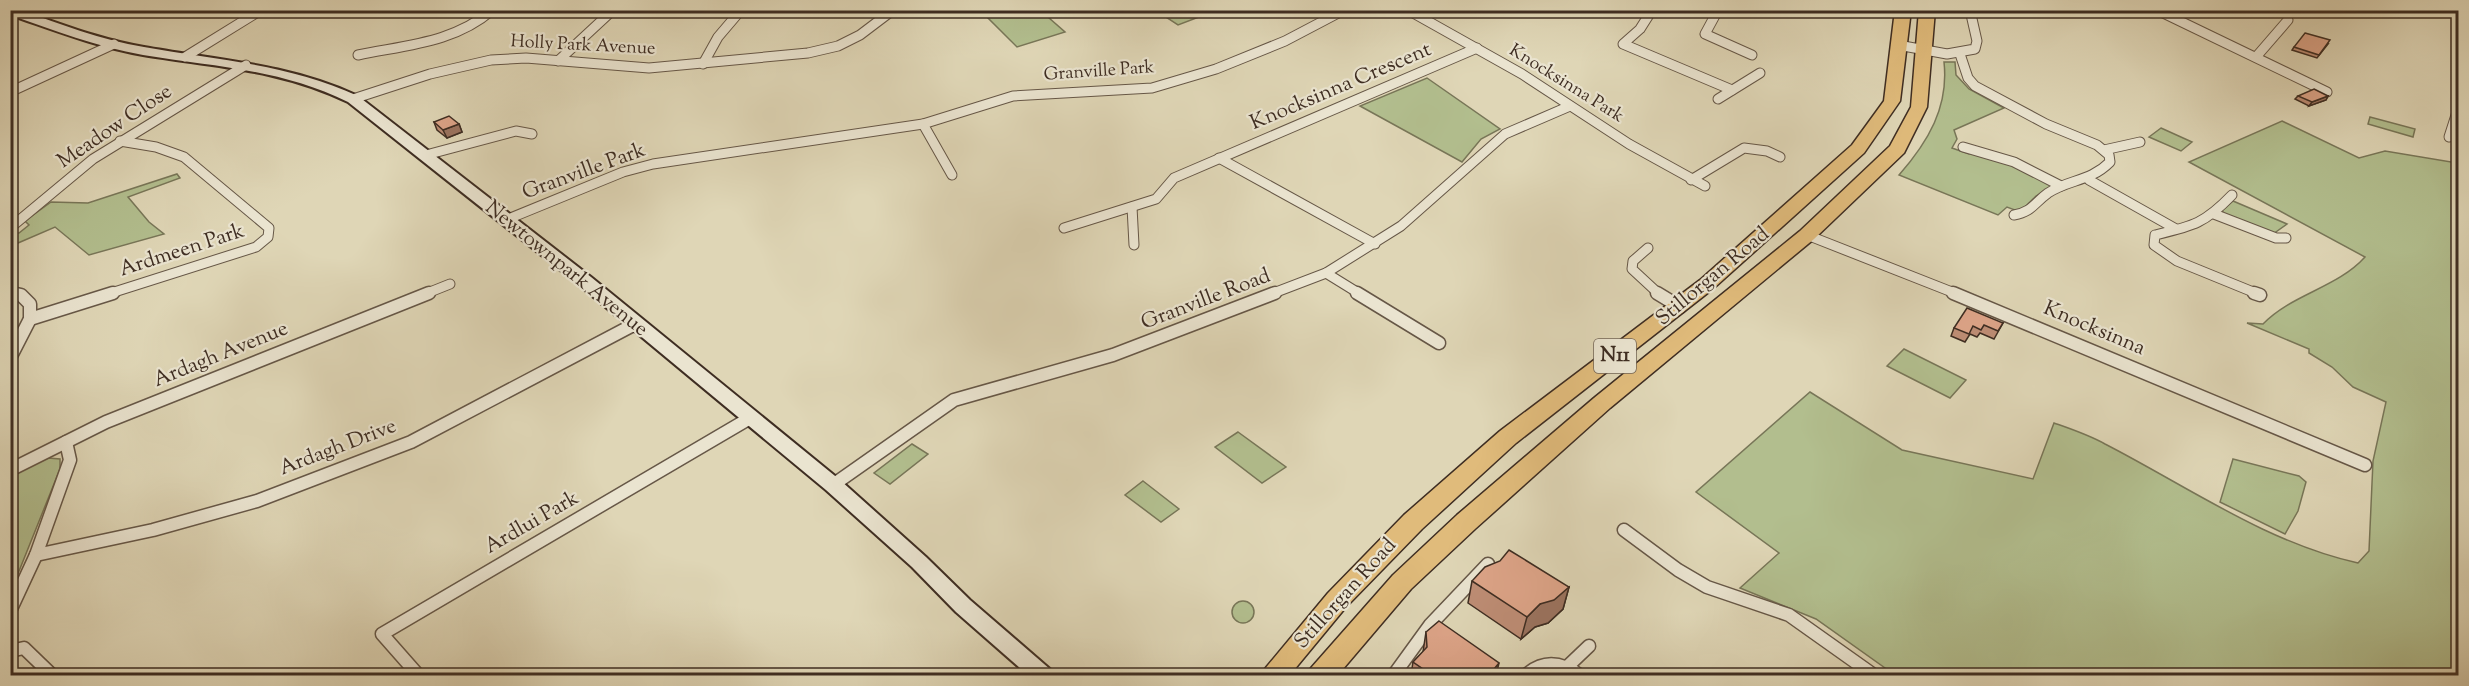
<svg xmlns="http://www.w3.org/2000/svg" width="2469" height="686" viewBox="0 0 2469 686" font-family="'Sorts Mill Goudy',serif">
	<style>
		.green { fill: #b2be8e; stroke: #787658; stroke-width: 1.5 }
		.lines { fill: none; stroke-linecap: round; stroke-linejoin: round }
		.street-far1-casing { stroke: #665747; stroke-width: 11 }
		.street-casing { stroke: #665747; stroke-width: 15 }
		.secondary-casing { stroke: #3e2d22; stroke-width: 4 }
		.highway-casing { stroke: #3e2d22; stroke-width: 3 }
		.street-far1 { stroke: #eae4d0; stroke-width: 9 }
		.street { stroke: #eae4d0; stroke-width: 12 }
		.secondary { fill: #eae4d0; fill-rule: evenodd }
		.highway { fill: #e0bb7b; fill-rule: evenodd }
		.wall { fill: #be8d75; stroke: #3e2d22; stroke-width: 1.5 }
		.shaded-wall { fill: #9b735f; stroke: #3e2d22; stroke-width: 1.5 }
		.building { fill: #dda488; stroke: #3e2d22; stroke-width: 1.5 }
		.labels { text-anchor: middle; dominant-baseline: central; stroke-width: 4.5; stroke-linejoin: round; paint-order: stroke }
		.far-street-label { font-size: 18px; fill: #3e2d22; stroke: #eae4d0 }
		.shield { fill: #eae4d0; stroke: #726456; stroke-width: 1.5 }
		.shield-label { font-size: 20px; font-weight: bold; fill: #3e2d22 }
		.street-label { font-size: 21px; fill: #3e2d22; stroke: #eae4d0 }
	</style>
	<rect width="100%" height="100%" fill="#dfd6b6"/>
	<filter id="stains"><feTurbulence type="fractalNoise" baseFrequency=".00333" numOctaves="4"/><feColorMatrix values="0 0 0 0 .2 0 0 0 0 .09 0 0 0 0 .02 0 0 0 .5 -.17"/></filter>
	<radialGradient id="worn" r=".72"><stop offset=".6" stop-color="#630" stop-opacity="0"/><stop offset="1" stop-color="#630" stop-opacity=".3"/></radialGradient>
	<g class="green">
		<path d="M1004,10L1041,11L1065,32L1017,47L986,16Z"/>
		<path d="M1163,10H1209L1212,12L1178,25L1158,12Z"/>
		<path d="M1944,62H1955L1956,75L1969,89L2004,108L1954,130L1957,139L1952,148L1969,154L1975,150L2050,181L2052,187L2036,196L2020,212L2007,207L1998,215L1899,175C1928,142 1949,107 1944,62Z"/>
		<path d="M1427,78L1500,129L1481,139L1462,162L1360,106Z"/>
		<path d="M2370,117L2415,129L2413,137L2368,124Z"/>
		<path d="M2282,121L2359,158L2385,151L2451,162L2458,156V675H1895L1816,619L1740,588L1779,553L1696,492L1810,392L1902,450L2033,479L2054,423C2071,429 2089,435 2105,444C2187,486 2267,543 2358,563L2369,551L2373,461L2386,402L2353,387L2332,367L2309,353V349L2247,323L2263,324C2292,294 2337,288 2365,257L2189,162Z"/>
		<path d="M2161,128L2192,142L2181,151L2149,137Z"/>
		<path d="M177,174L180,178L128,197L149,222L164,234L89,255L55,227L11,246V233H19L29,225L25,221L51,202L88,203Z"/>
		<path d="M2233,201L2287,224L2273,234L2225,216L2222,210Z"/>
		<path d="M1904,349L1966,380L1950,398L1887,366Z"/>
		<path d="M1238,432L1286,467L1262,483L1215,447Z"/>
		<path d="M912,444L928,454L890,484L874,473Z"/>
		<path d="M48,458L60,459V469L11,591V475Z"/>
		<path d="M2233,459L2299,476L2306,482L2298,511L2285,534L2220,502Z"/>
		<path d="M1143,481L1179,509L1161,522L1125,495Z"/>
		<circle cx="1243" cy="612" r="11"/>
	</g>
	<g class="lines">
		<g class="street-far1-casing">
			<g id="street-far1">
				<path d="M1408,10L1522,74L1629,144L1705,186"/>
				<path d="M1652,10L1640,29L1623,44L1732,90"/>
				<path d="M1718,10L1705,34L1752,55"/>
				<path d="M2157,10L2327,92"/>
				<path d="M1898,45L1947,54L1975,49L1977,41L1970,10"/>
				<path d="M1960,54L1968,78L1975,86L2046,124L2097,145L2109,155L2110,162C2090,182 2069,179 2048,193C2034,203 2032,212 2014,215"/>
				<path d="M358,55C405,45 454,43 492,10"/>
				<path d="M185,57L261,10"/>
				<path d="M2256,57L2288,20"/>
				<path d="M558,61L613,10"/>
				<path d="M703,64L718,37L741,10"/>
				<path d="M2458,75V108"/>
				<path d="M10,92L114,44"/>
				<path d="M353,99L430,74L491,60L526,58L649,68L808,53L838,46L860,35L893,10"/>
				<path d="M1718,99L1760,73"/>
				<path d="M923,124L952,175"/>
				<path d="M2449,137L2458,109"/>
				<path d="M1963,147L2014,162L2061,186"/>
				<path d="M2104,150L2140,142"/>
				<path d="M426,155L516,131L532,134"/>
				<path d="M1219,158L1375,244"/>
				<path d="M1691,180L1744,148L1767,151L1780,157"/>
				<path d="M2089,180L2176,229"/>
				<path d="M2232,195C2204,224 2193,226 2155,235L2154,245L2177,261L2258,294"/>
				<path d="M1132,207L1134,245"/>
				<path d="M2214,214L2276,238H2286"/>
				<path d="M508,219L623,172L653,164L923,124L1013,96L1152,88L1216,69L1285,41L1344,10"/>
				<path d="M10,228L93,159L246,65"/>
				<path d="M1064,228L1156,199L1174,178L1477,48"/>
				<path d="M1807,235L1957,294"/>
				<path d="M1648,248L1633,261L1632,269L1659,294"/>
				<path d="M1326,273L1360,294"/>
				<path d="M10,292L17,294"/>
				<path d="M108,294L256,247L268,237L269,228L184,157L156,147L120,141"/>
				<path d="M425,294L450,284"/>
				<path d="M1271,294L1326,273L1401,226L1505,134L1570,106"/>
			</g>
		</g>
		<g class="street-casing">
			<g id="street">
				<path d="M1357,293L1439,343"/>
				<path d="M1657,293L1680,307"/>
				<path d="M1953,293L2365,465"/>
				<path d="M2254,293L2260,295"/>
				<path d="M30,319L113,293"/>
				<path d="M10,358L30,319V304L21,295L12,293"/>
				<path d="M10,470L106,422L429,293"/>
				<path d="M833,485L954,400L1113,355L1275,293"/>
				<path d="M1624,530L1678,570L1707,587L1789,615L1875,676"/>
				<path d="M36,555L153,530L257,501L411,442L635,324"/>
				<path d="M10,611L36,555L70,460L66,442"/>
				<path d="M10,651L24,648L53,676"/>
				<path d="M1568,666L1589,646"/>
				<path d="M419,676L382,634L750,418"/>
				<path d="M1393,676L1430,625L1488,564"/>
				<path d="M1525,676C1543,659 1562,662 1581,676"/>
			</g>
		</g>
		<g class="secondary-casing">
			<path id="secondary" d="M10,10H20C61,24 101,40 144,47C217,60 289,64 358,96L591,277L840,480L926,557L970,600L1051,670L1054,676H1029L956,612L912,567L826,490L579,285L348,102C280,69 216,67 143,55C97,47 54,30 10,15Z"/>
		</g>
		<g class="highway-casing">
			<g id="highway">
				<path d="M1895,10H1911L1900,101L1864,153L1714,288L1516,443L1422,529L1346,607L1289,676H1259L1328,593L1404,515L1500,431L1700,280L1852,145L1884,101Z"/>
				<path d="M1919,10H1935L1927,107L1904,153L1814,239L1610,408L1475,529L1411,589L1337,676H1307L1311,668L1393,575L1457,515L1594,398L1800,231L1890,146L1911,107Z"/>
			</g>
		</g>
		<use href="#street-far1" class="street-far1"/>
		<use href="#street" class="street"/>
		<use href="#secondary" class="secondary"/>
		<use href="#highway" class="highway"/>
	</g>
	<g class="wall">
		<path d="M1098,10H1123L1107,17Z"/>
		<path d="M2328,44L2317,58L2292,50L2294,47Z"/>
		<path d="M2298,96H2328L2326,100L2309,106L2295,99Z"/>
		<path d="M434,122L459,124L462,132L447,138L437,130Z"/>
		<path d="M2003,323L1994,339L1980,333L1977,337L1970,334L1965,342L1951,336L1954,328Z"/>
		<path d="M1472,581L1569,587L1563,609L1548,623L1535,627L1521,639L1468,603Z"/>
		<path d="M1426,632L1496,675H1411L1413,662L1423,652Z"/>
	</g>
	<g class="shaded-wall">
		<path d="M1107,10H1123L1107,17Z"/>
		<path d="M2328,96L2326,100L2309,106L2312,102Z"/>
		<path d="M459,124L462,132L447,138L443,130Z"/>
		<path d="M1569,587L1563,609L1548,623L1535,627L1521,639L1527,617L1540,604Z"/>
		<path d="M1499,663L1496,675H1489Z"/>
	</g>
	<g class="building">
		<path d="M2305,33L2330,40L2319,55L2294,47Z"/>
		<path d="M2314,89L2328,96L2312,102L2298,96Z"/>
		<path d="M449,116L459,124L443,130L434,122Z"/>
		<path d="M1967,308L2003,323L1998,331L1984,325L1981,330L1973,326L1969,334L1954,328Z"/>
		<path d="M1509,550L1569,587L1554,600L1540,604L1527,617L1472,581L1485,567L1500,561Z"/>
		<path d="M1439,621L1499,663L1489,675H1432L1413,662L1427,647L1426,632Z"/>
	</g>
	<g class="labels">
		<g class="far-street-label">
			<text transform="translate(583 46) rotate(3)">Holly Park Avenue</text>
			<text transform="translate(1099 72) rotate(-4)">Granville Park</text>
			<text transform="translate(1566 84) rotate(32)">Knocksinna Park</text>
		</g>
		<rect class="shield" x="1594" y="339" width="42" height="34" rx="4.5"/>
		<g class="shield-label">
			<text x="1615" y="356">N11</text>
		</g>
		<g class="street-label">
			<text transform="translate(1341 87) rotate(-23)">Knocksinna Crescent</text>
			<text transform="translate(115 127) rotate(-34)">Meadow Close</text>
			<text transform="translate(584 172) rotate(-20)">Granville Park</text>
			<text transform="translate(182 251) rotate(-18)">Ardmeen Park</text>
			<text transform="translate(566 269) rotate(39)">Newtownpark Avenue</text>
			<text transform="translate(1713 277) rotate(-40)">Stillorgan Road</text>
			<text transform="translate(1206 300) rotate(-21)">Granville Road</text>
			<text transform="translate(2094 329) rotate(23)">Knocksinna</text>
			<text transform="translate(221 355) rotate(-22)">Ardagh Avenue</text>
			<text transform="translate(338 448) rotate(-21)">Ardagh Drive</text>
			<text transform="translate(532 523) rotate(-30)">Ardlui Park</text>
			<text transform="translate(1346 594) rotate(-48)">Stillorgan Road</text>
		</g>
	</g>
	<rect width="2469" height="686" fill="none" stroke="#dfd6b6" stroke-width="36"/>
	<rect x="12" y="12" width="2445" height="662" fill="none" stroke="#3e2d22" stroke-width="3"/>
	<rect x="18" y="18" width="2433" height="650" fill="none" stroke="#3e2d22" stroke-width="1.5"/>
	<rect width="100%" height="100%" filter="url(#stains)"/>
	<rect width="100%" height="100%" fill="url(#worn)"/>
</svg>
